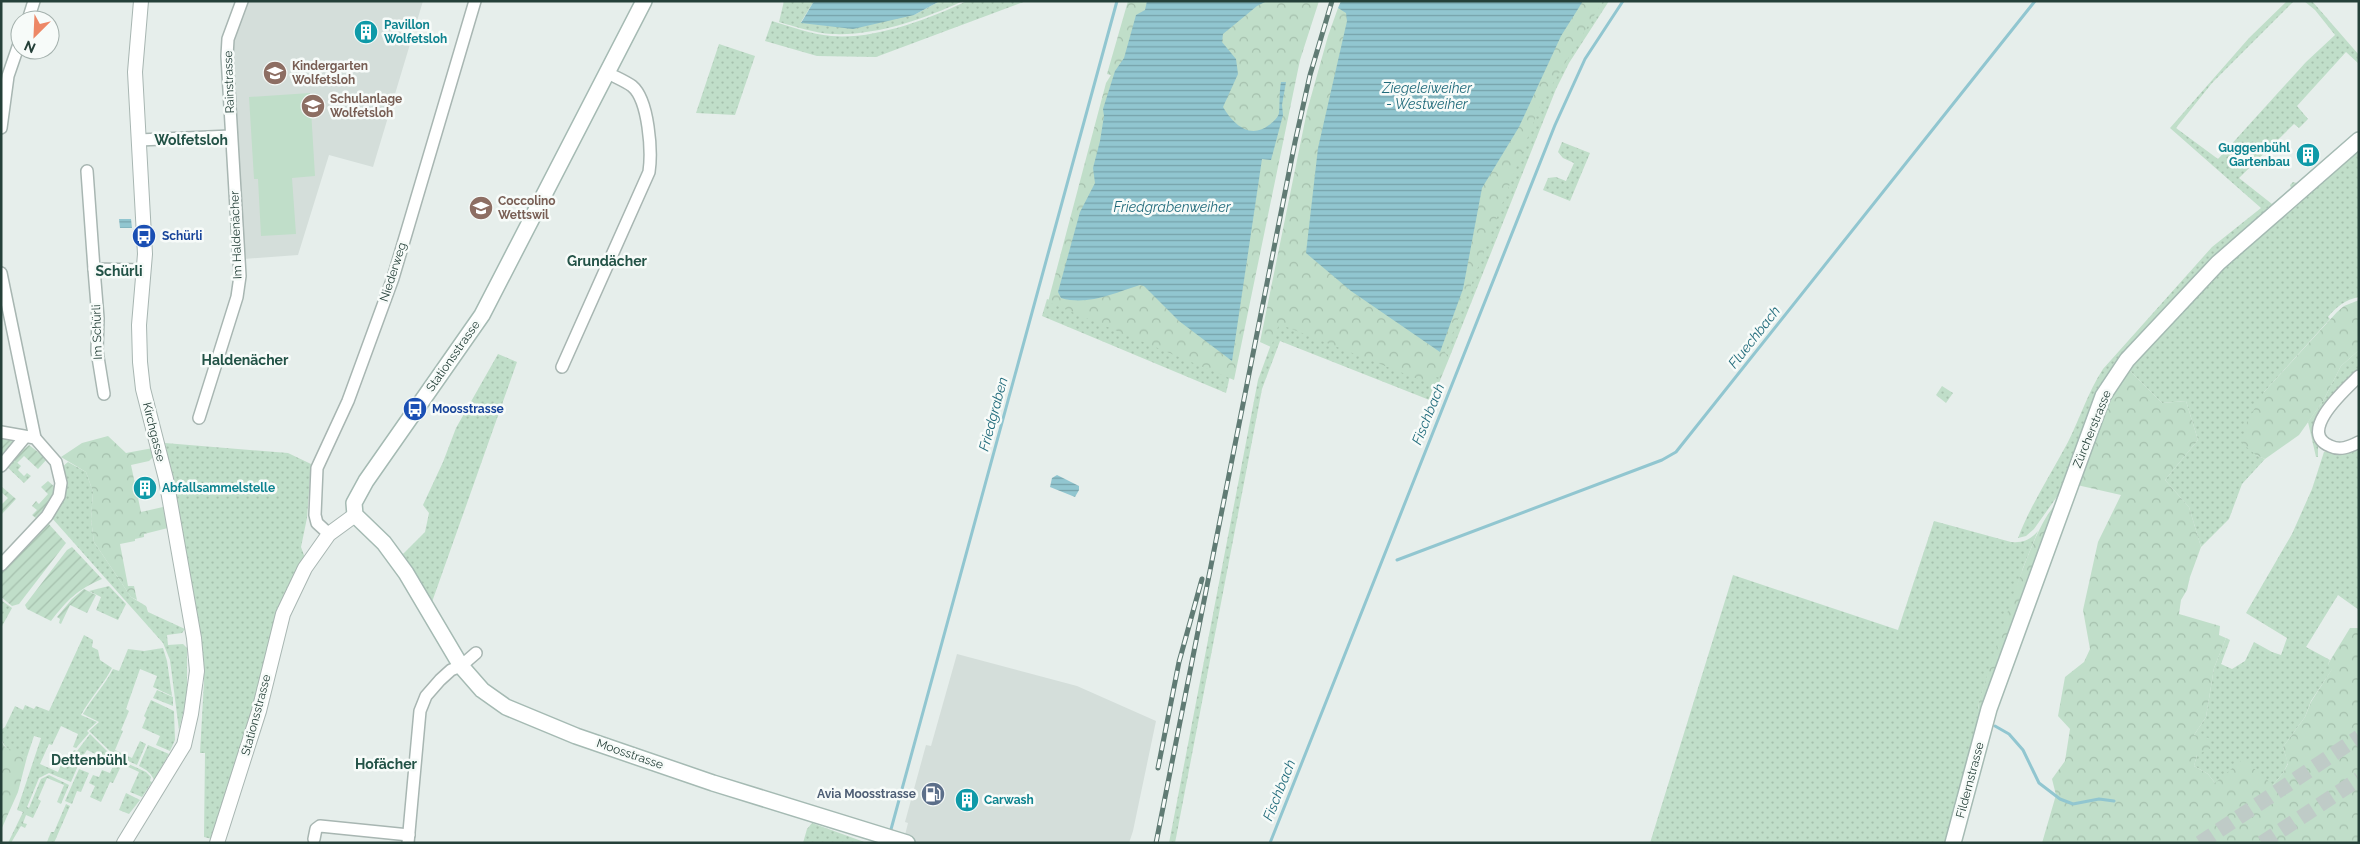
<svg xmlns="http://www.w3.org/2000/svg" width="2360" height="844" viewBox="0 0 2360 844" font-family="Raleway,sans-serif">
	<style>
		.built { fill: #d4deda }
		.grass { fill: url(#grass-dots) }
		.forest { fill: url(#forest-crowns) }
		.garden { fill: url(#garden-furrows) }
		.pitch { fill: #c0dec9 }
		.water { fill: url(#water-rules) }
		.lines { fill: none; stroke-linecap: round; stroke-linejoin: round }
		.stream { stroke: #91c6d0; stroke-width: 3 }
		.motorway-tunnel { stroke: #bfcbc7; stroke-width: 15; stroke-dasharray: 15 8; stroke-linecap: butt }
		.minor-casing { stroke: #a8b6b2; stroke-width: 14 }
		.tertiary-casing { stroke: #a8b6b2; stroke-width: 16 }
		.secondary-casing { stroke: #a5bab3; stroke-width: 18 }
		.minor { stroke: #fff; stroke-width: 11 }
		.tertiary { stroke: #fff; stroke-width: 14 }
		.secondary { stroke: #fff; stroke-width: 15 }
		.rail-casing { stroke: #607b74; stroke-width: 5 }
		.rail { stroke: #f7fbf9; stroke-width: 3; stroke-dasharray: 9; stroke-linecap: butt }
		.labels { text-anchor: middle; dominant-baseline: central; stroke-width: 5; stroke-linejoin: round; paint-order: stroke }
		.culture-label { font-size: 12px; font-weight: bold; fill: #0d838f; stroke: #f7fbf9; text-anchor: start }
		.education-label { font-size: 12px; font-weight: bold; fill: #785e54; stroke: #f7fbf9; text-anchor: start }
		.street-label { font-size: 12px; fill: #254039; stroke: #f7fbf9 }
		.transit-label { font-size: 12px; font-weight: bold; fill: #164399; stroke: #f7fbf9; text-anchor: start }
		.service-label { font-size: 12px; font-weight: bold; fill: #4e5e75; stroke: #f7fbf9; text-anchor: end }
		.water-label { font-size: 14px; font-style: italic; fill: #216b7b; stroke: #f7fbf9 }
		.neighbourhood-label { font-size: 14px; font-weight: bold; fill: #225246; stroke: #f7fbf9 }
	</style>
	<defs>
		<pattern id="grass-dots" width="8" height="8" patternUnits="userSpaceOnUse" patternTransform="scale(1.25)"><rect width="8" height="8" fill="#c0dec9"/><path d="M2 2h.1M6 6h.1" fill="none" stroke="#a5c0ad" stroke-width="1.8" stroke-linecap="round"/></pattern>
		<pattern id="forest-crowns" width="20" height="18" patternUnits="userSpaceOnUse" patternTransform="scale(1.25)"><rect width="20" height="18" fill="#c0dec9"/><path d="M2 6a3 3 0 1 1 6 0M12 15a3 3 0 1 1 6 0" fill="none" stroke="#a5c0ad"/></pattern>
		<pattern id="garden-furrows" width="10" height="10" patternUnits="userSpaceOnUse" patternTransform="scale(1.25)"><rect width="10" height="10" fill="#c0dec9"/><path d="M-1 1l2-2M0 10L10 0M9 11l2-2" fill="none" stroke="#a5c0ad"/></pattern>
		<pattern id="water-rules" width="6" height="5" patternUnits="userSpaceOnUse" patternTransform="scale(1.25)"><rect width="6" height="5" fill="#91c6d0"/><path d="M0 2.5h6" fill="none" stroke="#76a2aa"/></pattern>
	</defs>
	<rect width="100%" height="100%" fill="#e6eeeb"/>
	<g class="built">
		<path d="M246,1H423L373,167L329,155L298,255L244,259L231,52L237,22Z"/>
		<path d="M957,654L1077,686L1156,721L1133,831L1129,843H903L908,823L905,822L926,745L931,746Z"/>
	</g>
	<g class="grass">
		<path d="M784,1H814L801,22L914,15L940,1H963C924,19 876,36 832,34C815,33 796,27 779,22Z"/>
		<path d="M967,1H1026L876,57L817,56L765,41L772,21C791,27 811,34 831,36C874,40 929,19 967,1Z"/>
		<path d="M1583,1H1609L1569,63L1556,89L1450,356L1440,352L1463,289Z"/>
		<path d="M2287,1H2294L2212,83L2176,128L2218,159L2306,62L2335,35L2315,10L2304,1H2312L2359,55V64L2346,52L2297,106L2308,119L2299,128L2294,124L2239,178L2272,204L2291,188L2290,185L2293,182L2301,184L2129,350L2061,491L2034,529L2026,536L2018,538C2031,504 2051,474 2068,442C2080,418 2088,392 2103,369L2212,247L2261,208L2170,128L2249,38Z"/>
		<path d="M719,44L755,56L735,115L696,113Z"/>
		<path d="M1562,142L1590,153L1570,201L1543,190L1548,178L1556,177L1566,181L1574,163L1563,158L1558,152Z"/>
		<path d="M2359,147V297C2345,300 2337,306 2328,317L2330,319L2264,392L2256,455L2265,459L2242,484L2229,519L2201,547L2189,507L2165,480L2198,440L2186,401L2162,403L2127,368L2201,287Z"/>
		<path d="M1047,299L1095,317L1230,376L1226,393L1042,316Z"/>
		<path d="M1281,317L1441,378L1432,401L1280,341L1262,389L1175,843H1169L1258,380Z"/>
		<path d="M2359,350V372L2336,395L2318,441V457H2316L2308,422L2323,401L2341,366Z"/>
		<path d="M498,354L517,362L432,602L403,554L425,532L429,513L423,505L443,462L456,428Z"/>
		<path d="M1942,386L1953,393L1946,403L1936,395Z"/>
		<path d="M165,443L288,453L311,464L307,518L301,547L305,558L212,839L204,837L205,753H200L204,681L201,641Z"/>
		<path d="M2359,445V610L2338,595L2306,647L2330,660L2328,664L2333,668L2311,701L2305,717L2283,747L2288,763L2283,773L2273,785L2215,783L2208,774L2194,766L2197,755L2194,735L2206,717L2214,668L2226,638L2230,640L2221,664L2232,669L2245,661L2254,642L2272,652L2281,655L2287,638L2246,613L2292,534L2312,489L2324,452Z"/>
		<path d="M12,458L21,466L18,470L24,476L27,473L31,476L24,483L5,465Z"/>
		<path d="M68,462L86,472L93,492L91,519L94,542L131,597L146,606L148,612L185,629L182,633L167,635L168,645L183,644L187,648V696L179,730L170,660L163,643L51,517L62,467Z"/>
		<path d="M1934,521L2011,542C2023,543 2030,540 2038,531L2023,568L1979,702L1978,709L1983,712L1947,843H1650L1733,575L1898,630Z"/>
		<path d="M109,586L126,604L118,620L96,610L101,597L89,591Z"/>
		<path d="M1,600L12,608L1,628Z"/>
		<path d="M84,635L93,640L92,647L98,650L100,660L112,668C103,685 90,698 81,715L97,722L87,731L89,733L76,748L73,747L78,734L61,726L52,745L49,744L40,764L58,772L65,755L80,761L71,782L49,773L39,778L27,807L29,808L41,779L49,775L69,785L61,804L57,802L64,785L47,778L38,799L41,801L33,818L26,815L23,823L27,824L25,828L21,826L11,843H8L23,812L17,810L41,738L34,736L27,757C10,751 1,750 1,730L5,727L15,706L23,710L25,705L34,709L36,706L49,711Z"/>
		<path d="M163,648L167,661L172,696L153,687L157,676L140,669L126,709L129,711L121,730L123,731L115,750L132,758L140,741L146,744L137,765L113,754L89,731L99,722L83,714C92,698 105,685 113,669L119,671L128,649L144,651Z"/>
		<path d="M157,690L173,697V706L153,698Z"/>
		<path d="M151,700L174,711L175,740L170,751L156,745L160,736L142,728L146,718L144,716Z"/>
		<path d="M90,734L112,756L110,761L87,750L81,759L71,755L74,750L77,751Z"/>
		<path d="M148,745L169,754L154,780C151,773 147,770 139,766Z"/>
		<path d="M120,760L146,772L151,777L150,781L152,782L142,797L130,792L139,772L122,764L113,783L110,782L101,802L90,797L95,786L89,783L93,775L99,777L102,770L110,773L115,761Z"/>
		<path d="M79,769L89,773L81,792L77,791L72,804L65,801Z"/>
		<path d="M126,793L140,800L129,814L119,810Z"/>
		<path d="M66,804L70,806L54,843L47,842L51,832H54Z"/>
		<path d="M812,823L867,843H803L807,829Z"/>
	</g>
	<g class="forest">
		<path d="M1128,1H1319L1300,60L1234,380L1048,302L1106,83L1111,75L1107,74Z"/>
		<path d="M1346,1H1603L1541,103L1445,353L1450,356L1441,378L1436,377L1433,385L1279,324L1271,347L1260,342L1307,111L1328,36L1338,8L1342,10Z"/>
		<path d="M2359,300V350L2341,366L2323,401L2299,435L2265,459L2256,455L2242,443L2247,422L2264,392L2337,312L2344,306Z"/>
		<path d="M2127,368L2162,403L2186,401L2198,440L2165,480L2189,507L2201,547L2190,577L2187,590L2181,600L2179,614L2220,626L2219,635L2226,638L2214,668L2206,717L2194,735L2209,738L2211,748L2197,755L2194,766L2208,774L2215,783L2243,759L2273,785L2283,773L2288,764L2283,747L2305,717L2311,702L2332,669L2328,664L2350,628H2359V843H2042L2056,795L2052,779L2065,761L2070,729L2058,716L2065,677L2084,662L2090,649L2083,610L2098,542L2121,495L2077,485L2105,411Z"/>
		<path d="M108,436L126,453L153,448L155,455L149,461L131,465L141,512L163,507L168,528L144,534V537L135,539V541L120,544L128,586H134L137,600L131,597L94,542L91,519L93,492L86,472L61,457L82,443Z"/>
		<path d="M2057,504L1983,712L1978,710L1979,702C1991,666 2032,521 2057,504Z"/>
		<path d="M1,741L5,747L27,757L18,792L1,830Z"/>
	</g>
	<g class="garden">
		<path d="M1,436L13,438L18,442L8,453L5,452L2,455Z"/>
		<path d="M29,445L47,459L38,469L24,456L17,463L13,459Z"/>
		<path d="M48,481L56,488L45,510L37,519L32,515L37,510L32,506L36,501L39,504L48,494L41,487Z"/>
		<path d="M1,486L16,499L1,515V505L8,498L1,492Z"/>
		<path d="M47,522L66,543L19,604L12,606L1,597V572Z"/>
		<path d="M72,547L102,579C77,590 68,599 51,621L27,609L25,605L67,550Z"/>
		<path d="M84,589L96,595L87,613L70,605L61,624L59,623L60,619L57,617L72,599Z"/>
	</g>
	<path class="pitch" d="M310,93L315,176L292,178L296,234L261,236L258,179H254L249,97Z"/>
	<g class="water">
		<path d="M814,1H940L914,15L853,29L801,23Z"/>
		<path d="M1147,1H1267L1257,6L1223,34L1222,42L1236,59L1238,74L1223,107C1233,124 1250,140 1269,125C1273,122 1278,118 1279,113C1280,104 1279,93 1281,82H1286L1282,105L1283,115L1271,160L1262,159L1232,361L1179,321L1144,286L1140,285C1114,293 1088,306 1061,298L1058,292L1080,212L1095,183L1093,168L1100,141L1104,116L1103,109L1115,71L1124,58L1136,15L1145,10Z"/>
		<path d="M1341,1H1583L1561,36L1519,127L1482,188L1463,289L1440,352L1351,291L1306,253L1318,148L1347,21L1346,13L1338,8Z"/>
		<path d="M119,219H131L132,228H120Z"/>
		<path d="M1057,475L1079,486V490L1075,497L1050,487L1052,478Z"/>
	</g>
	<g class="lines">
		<g class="stream">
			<path d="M1397,560L1662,460L1676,452L2035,1"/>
			<path d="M1995,726L2009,734L2023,750L2039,783L2060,799L2073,804L2099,799L2114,801"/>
			<path d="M890,833L1117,1"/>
			<path d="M1270,843L1555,125L1585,59L1623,1"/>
		</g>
		<g class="motorway-tunnel">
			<path d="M2200,843L2359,737"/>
			<path d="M2262,843L2359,779"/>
		</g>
		<g class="minor-casing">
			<g id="minor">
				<path d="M28,20L34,1"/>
				<path d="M1,128L8,76L20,41"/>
				<path d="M139,140L231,136"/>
				<path d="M87,171L94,269L144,270"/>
				<path d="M94,269L98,318L97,351L104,394"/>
				<path d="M1,273L35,438"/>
				<path d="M562,367L649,172C652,152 649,100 632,86C625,81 615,77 608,73"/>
				<path d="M2359,376C2347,388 2296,432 2330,446C2340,451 2349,447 2359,442"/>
				<path d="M199,418L237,297L240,276L227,56L228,39L242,1"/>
				<path d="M1,432L35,438L56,462L61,483L59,496L47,516L1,565"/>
				<path d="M1,466L25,437"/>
				<path d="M329,534L317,523L315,515L317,468L348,401L393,278L475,1"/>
				<path d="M314,839L316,829L320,826L409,835"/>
				<path d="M408,843L420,711L426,696L440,680L451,670L461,666L476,653"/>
			</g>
		</g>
		<g class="tertiary-casing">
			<g id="tertiary">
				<path d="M124,843L184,745L191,714L197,671L194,638L166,479L143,389L140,362L139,325L145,254L135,72L141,1"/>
				<path d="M217,843L259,711L283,614L305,568L329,534L355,515"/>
			</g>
		</g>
		<g class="secondary-casing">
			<g id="secondary">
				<path d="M644,1L482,315L366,481L354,503L355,515L384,543L406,573L461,666L482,690L506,707L576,736L713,783L907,843"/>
				<path d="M1953,843L1989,709L2103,396L2127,360L2218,263L2359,140"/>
			</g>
		</g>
		<use href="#minor" class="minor"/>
		<use href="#tertiary" class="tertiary"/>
		<use href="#secondary" class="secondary"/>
		<g class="rail-casing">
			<g id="rail">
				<path d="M1158,768L1179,662L1202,579"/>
				<path d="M1156,843L1295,142L1310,75L1332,1"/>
			</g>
		</g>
		<use href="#rail" class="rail"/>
	</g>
	<defs>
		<g id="building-disc" transform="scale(1.25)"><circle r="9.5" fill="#0f9aa8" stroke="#f7fbf9"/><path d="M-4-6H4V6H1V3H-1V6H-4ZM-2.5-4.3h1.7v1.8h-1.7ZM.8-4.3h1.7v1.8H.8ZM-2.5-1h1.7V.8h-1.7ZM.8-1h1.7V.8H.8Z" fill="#fff"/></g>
		<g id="school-disc" transform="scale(1.25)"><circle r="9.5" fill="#8d6e63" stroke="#f7fbf9"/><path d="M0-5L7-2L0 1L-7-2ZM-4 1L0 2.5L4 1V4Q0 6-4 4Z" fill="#fff"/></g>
		<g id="bus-disc" transform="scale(1.25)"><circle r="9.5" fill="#1a4fb4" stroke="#f7fbf9"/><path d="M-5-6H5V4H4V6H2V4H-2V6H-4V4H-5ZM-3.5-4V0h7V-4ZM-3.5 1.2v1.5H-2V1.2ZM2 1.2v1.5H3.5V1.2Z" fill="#fff"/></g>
		<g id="fuel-disc" transform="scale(1.25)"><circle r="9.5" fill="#5c6f8a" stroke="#f7fbf9"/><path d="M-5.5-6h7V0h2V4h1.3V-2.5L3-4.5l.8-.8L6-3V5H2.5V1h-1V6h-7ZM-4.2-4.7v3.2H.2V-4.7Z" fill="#fff"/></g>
	</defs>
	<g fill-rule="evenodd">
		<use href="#building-disc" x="366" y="32"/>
		<use href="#school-disc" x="275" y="73"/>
		<use href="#school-disc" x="313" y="106"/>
		<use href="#building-disc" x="2308" y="155"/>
		<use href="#school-disc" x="481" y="208"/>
		<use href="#bus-disc" x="144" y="236"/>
		<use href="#bus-disc" x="415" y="409"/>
		<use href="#building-disc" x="145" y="488"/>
		<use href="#fuel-disc" x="933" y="794"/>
		<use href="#building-disc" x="967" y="800"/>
	</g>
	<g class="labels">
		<g class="culture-label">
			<text x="384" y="25">Pavillon<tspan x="384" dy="14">Wolfetsloh</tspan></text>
			<text x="2290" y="148" text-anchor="end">Guggenbühl<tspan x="2290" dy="14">Gartenbau</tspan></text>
			<text x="162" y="488">Abfallsammelstelle</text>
			<text x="984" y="800">Carwash</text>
		</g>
		<g class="education-label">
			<text x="292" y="66">Kindergarten<tspan x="292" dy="14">Wolfetsloh</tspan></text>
			<text x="330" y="99">Schulanlage<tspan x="330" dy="14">Wolfetsloh</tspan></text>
			<text x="498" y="201">Coccolino<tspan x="498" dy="14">Wettswil</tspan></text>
		</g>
		<g class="street-label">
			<text transform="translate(229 82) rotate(-92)">Rainstrasse</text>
			<text transform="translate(236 235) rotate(-92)">Im Haldenächer</text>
			<text transform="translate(393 272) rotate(-72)">Niederweg</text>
			<text transform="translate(97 332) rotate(-92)">Im Schürli</text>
			<text transform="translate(453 356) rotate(-55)">Stationsstrasse</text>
			<text transform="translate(2092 429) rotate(-68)">Zürcherstrasse</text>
			<text transform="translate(154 432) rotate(76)">Kirchgasse</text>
			<text transform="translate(256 715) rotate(-75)">Stationsstrasse</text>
			<text transform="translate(630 754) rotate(19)">Moosstrasse</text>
			<text transform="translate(1970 780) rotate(-75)">Fildernstrasse</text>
		</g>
		<g class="transit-label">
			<text x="162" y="236">Schürli</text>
			<text x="432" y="409">Moosstrasse</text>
		</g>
		<g class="service-label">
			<text x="916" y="794">Avia Moosstrasse</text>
		</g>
		<g class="water-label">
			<text x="1427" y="88">Ziegeleiweiher<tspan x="1427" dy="16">- Westweiher</tspan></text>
			<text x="1172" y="207">Friedgrabenweiher</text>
			<text transform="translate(1754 337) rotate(-52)">Fluechbach</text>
			<text transform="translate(993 414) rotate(-75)">Friedgraben</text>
			<text transform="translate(1428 414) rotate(-68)">Fischbach</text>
			<text transform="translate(1279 790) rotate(-68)">Fischbach</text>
		</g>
		<g class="neighbourhood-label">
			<text x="191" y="140">Wolfetsloh</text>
			<text x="607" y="261">Grundächer</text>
			<text x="119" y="271">Schürli</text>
			<text x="245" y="360">Haldenächer</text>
			<text x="89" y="760">Dettenbühl</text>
			<text x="386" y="764">Hofächer</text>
		</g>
	</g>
	<rect width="2360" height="844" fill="none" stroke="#254039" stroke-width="5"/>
	<g transform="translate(35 35) rotate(204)"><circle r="24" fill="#f7fbf9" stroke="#a3b0ac"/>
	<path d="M0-4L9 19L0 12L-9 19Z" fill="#ed8766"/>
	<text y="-8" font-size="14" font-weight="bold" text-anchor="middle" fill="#254039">N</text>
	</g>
</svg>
